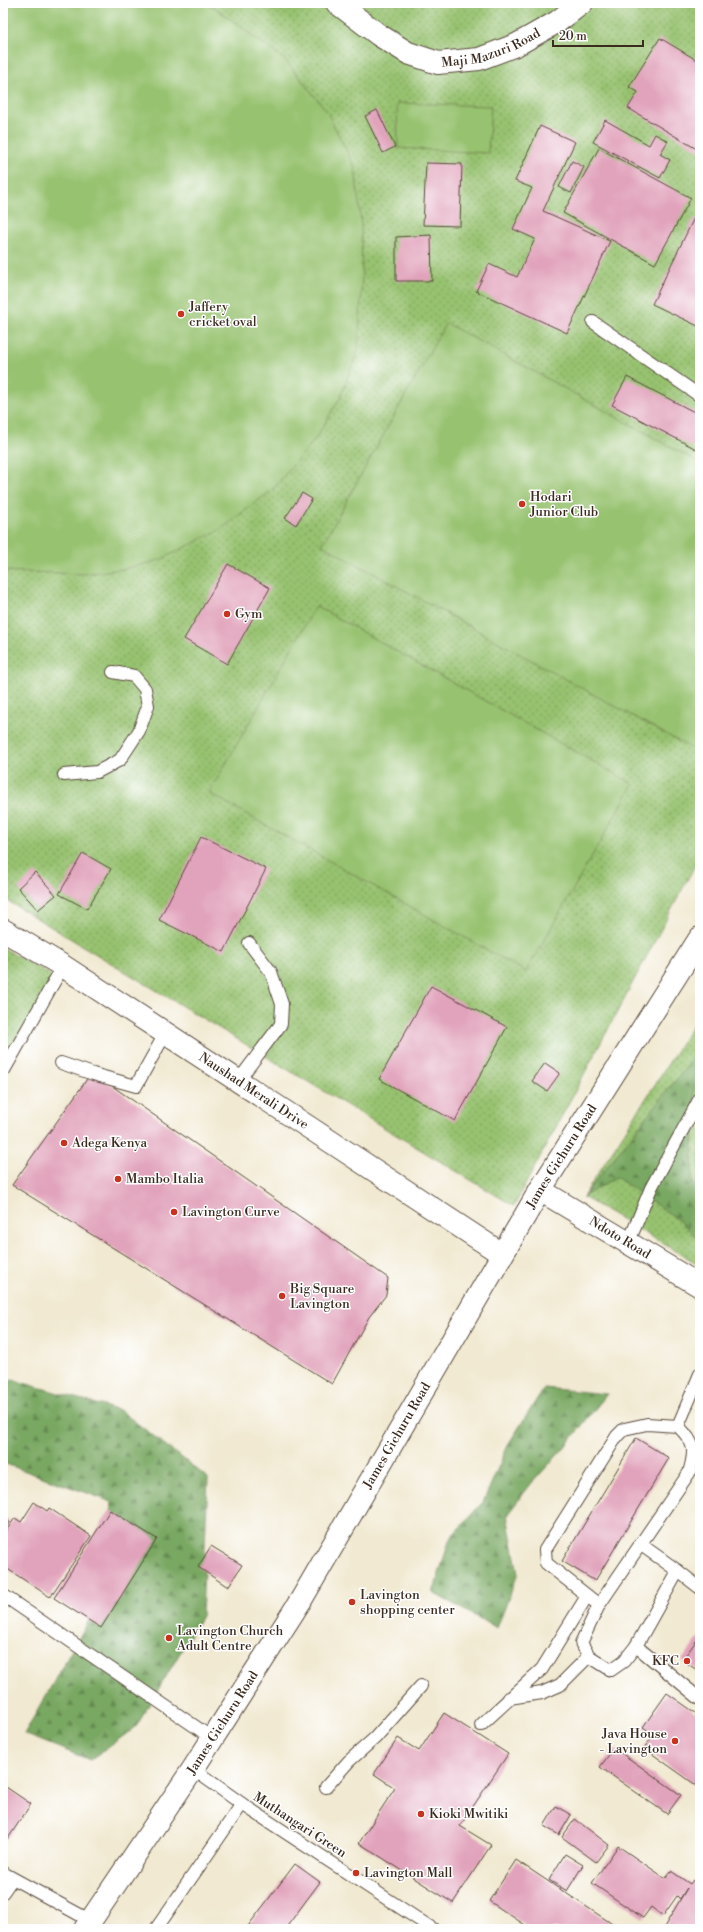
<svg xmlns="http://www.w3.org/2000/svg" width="703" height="1932" viewBox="0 0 703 1932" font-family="'Libre Bodoni',serif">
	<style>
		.grass { fill: url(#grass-dots); stroke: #697646 }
		.forest { fill: url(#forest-firs); stroke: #5a6940 }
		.pitch { fill: #97c26f; stroke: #697646 }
		.building { fill: #e1a3bb }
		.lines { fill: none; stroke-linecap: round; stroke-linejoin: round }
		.lane-casing { stroke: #564739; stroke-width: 14 }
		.street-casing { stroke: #564739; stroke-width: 24 }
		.secondary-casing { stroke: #564739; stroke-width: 24 }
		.lane { stroke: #fff; stroke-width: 12 }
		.street { stroke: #fff; stroke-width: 22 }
		.secondary { stroke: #fff; stroke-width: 22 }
		.poi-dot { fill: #c8321e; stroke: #fff; stroke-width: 1.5 }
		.labels { text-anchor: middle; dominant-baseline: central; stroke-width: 3; stroke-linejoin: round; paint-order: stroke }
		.street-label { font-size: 13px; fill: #3b2a1e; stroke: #fff }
		.poi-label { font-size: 13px; fill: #3b2a1e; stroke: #fff; text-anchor: start }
	</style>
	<defs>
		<pattern id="grass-dots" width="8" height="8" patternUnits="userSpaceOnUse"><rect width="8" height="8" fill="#97c26f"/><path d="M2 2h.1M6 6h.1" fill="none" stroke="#7c9e5b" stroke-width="1.8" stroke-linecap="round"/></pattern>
		<pattern id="forest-firs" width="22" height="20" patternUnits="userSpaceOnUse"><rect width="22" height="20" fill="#79a862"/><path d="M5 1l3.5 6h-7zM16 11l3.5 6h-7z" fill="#648950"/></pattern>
	</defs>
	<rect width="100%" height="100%" fill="#fff"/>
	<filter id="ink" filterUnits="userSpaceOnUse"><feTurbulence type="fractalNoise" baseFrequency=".025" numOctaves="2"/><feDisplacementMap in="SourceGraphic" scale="8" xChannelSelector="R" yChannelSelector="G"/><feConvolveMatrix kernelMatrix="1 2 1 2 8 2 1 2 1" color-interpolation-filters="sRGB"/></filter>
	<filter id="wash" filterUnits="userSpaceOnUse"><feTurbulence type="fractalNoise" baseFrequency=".012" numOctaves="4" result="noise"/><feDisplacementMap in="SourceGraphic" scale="16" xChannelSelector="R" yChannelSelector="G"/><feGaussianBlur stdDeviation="0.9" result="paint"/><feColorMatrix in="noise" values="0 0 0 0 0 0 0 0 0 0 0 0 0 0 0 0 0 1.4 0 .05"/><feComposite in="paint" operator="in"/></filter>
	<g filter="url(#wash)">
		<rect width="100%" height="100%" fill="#f1e9d1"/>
		<g class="grass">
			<path d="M3,3H700V856L514,1206L3,898Z"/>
			<path d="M3,948L56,978L3,1076Z"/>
			<path d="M700,1014V1265L583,1197Z"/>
		</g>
		<g class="forest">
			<path d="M695,1056L692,1183L700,1188V1241L680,1221L616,1177L583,1197Z"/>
			<path d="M3,1377L121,1411L208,1478L202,1616L136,1727L90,1760L24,1734L96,1608L112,1502L3,1463Z"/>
			<path d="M544,1388L607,1394L564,1448L531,1484L507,1515L518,1574L497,1628L433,1593L450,1538L483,1502L509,1443Z"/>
		</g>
		<g class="pitch">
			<path d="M3,3H206L217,9L285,60L326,110L355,168L361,223L362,278L358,350L340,398L316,438L272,490L221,529L160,560L123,569L83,574L3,571Z"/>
			<path d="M397,103L491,106L488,153L398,148Z"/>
			<path d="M446,323L700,463V753L322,545Z"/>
			<path d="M316,606L633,784L526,972L209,793Z"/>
		</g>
		<g id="blocks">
			<g class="building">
				<path d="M660,38L700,62V151L628,108L638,92L629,87Z"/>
				<path d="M377,110L395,147L383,153L365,116Z"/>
				<path d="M605,120L649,145L655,134L668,141L660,154L670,160L660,178L593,142Z"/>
				<path d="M540,126L575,142L543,211L610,241L567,333L476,291L489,264L517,277L535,239L513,229L532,188L515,181Z"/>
				<path d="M599,148L691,198L655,264L563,213Z"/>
				<path d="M572,161L584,167L571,193L559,187Z"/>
				<path d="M426,163L462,164L460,226L423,225Z"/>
				<path d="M694,218L700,221V327L652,304Z"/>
				<path d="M431,235L432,281H396V237Z"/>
				<path d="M627,377L700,415V451L612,405Z"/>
				<path d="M302,493L312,499L296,525L285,518Z"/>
				<path d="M228,564L270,588L227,664L184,639Z"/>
				<path d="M201,837L266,869L224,952L159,920Z"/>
				<path d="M83,853L111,869L87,909L59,894Z"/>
				<path d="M35,872L56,895L38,910L18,888Z"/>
				<path d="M431,986L507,1027L455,1121L379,1079Z"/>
				<path d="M545,1063L560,1073L547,1091L532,1081Z"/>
				<path d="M92,1072L388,1278L386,1295L369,1317L332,1384L12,1185Z"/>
				<path d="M636,1438L669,1458L595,1581L562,1561Z"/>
				<path d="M34,1502L47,1511L49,1508L91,1536L50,1597L3,1566V1535L15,1518L21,1522Z"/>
				<path d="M110,1510L157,1539L101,1628L54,1598Z"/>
				<path d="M3,1515L10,1523L3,1529Z"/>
				<path d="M211,1546L242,1565L228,1587L198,1567Z"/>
				<path d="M700,1636V1672L682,1660Z"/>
				<path d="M667,1693L700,1716V1788L644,1748L654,1735L643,1727Z"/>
				<path d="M444,1713L508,1754L460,1826L491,1845L453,1903L359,1843L395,1788L374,1774L398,1738L419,1751Z"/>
				<path d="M614,1748L681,1795L667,1814L600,1767Z"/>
				<path d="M3,1785L31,1804L7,1840L3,1837Z"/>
				<path d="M556,1806L571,1815L559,1835L544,1826Z"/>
				<path d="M575,1819L609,1845L596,1862L562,1837Z"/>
				<path d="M618,1846L665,1878L671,1871L690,1884L693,1880L700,1884V1929H663L687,1888L680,1899L677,1896L663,1916L651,1907L643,1918L592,1883Z"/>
				<path d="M565,1854L583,1865L567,1891L549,1880Z"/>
				<path d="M516,1860L620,1929H531L489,1901Z"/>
				<path d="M295,1864L320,1882L285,1929H252L248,1926Z"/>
			</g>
		</g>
	</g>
	<g filter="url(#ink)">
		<use href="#blocks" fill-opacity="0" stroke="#564739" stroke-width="1"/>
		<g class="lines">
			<g class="lane-casing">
				<g id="lane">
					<path d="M593,322L700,396"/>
					<path d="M64,775L97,772L120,760L139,731L148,706L145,689L134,676L113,672"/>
					<path d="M61,1063L93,1074L136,1086L165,1034"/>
					<path d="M3,1072L63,966"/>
					<path d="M238,1081L281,1024L282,1004L271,972L249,943"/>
					<path d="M628,1244L651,1188L700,1098"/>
					<path d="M647,1424L678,1426C695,1443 696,1449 689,1473L599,1605L546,1563L545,1550L617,1436L624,1429Z"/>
					<path d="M678,1426L700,1374"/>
					<path d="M678,1571L700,1588"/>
					<path d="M3,1595L212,1738"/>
					<path d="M599,1605L581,1643L589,1656L611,1670L624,1661L636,1646L678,1571L640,1544"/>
					<path d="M636,1646L700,1699"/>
					<path d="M509,1698L542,1693L560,1685L589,1656"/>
					<path d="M481,1725L542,1669L587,1596"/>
					<path d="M193,1769L242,1804L433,1929"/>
					<path d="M326,1787L349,1761L375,1738L421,1686"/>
					<path d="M3,1873L91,1921"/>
					<path d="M3,1892L12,1879"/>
					<path d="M156,1929L242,1804"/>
				</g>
			</g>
			<g class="street-casing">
				<g id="street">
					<path id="s1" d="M337,3L379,35L408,53L438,63L479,59L516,45L557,22L582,3"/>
					<path id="s2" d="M3,930L63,966L502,1254"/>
					<path id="s3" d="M540,1190L700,1286"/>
				</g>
			</g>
			<g class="secondary-casing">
				<g id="secondary">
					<path id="s4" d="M85,1929L193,1769L301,1600L540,1190L700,938"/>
				</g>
			</g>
			<use href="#lane" class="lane"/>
			<use href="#street" class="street"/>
			<use href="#secondary" class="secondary"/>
		</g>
	</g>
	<g class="poi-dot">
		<circle cx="181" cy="314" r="4"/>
		<circle cx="522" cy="504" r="4"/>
		<circle cx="227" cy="614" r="4"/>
		<circle cx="64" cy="1143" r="4"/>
		<circle cx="118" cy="1179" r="4"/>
		<circle cx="174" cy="1212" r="4"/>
		<circle cx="282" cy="1296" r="4"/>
		<circle cx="352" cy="1602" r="4"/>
		<circle cx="169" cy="1638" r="4"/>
		<circle cx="687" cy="1661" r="4"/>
		<circle cx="675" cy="1741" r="4"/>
		<circle cx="421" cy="1814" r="4"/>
		<circle cx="356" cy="1873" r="4"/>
	</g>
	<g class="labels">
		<g class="street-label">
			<text stroke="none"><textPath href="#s1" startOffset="174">Maji Mazuri Road</textPath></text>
			<text stroke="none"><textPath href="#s2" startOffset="298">Naushad Merali Drive</textPath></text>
			<text stroke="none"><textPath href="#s4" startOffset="908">James Gichuru Road</textPath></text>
			<text stroke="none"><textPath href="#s3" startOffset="93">Ndoto Road</textPath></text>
			<text stroke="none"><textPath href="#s4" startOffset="584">James Gichuru Road</textPath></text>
			<text stroke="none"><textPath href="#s4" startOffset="248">James Gichuru Road</textPath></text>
			<text transform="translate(300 1825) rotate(33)">Muthangari Green</text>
		</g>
		<g class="poi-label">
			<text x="189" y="307">Jaffery<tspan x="189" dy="15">cricket oval</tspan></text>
			<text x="530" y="497">Hodari<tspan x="530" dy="15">Junior Club</tspan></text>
			<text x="235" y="614">Gym</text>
			<text x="72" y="1143">Adega Kenya</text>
			<text x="126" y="1179">Mambo Italia</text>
			<text x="182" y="1212">Lavington Curve</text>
			<text x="290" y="1289">Big Square<tspan x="290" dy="15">Lavington</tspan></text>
			<text x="360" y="1595">Lavington<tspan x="360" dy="15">shopping center</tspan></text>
			<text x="177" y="1631">Lavington Church<tspan x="177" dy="15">Adult Centre</tspan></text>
			<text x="679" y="1661" text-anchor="end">KFC</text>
			<text x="667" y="1734" text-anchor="end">Java House<tspan x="667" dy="15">- Lavington</tspan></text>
			<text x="429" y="1814">Kioki Mwitiki</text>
			<text x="364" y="1873">Lavington Mall</text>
		</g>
	</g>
	<rect width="703" height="1932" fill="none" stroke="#fff" stroke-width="16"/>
	<path d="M553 40v6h90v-6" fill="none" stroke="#3b2a1e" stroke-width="2"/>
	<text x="559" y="40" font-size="12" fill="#3b2a1e" stroke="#ffffff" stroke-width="3" paint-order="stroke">20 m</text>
</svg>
